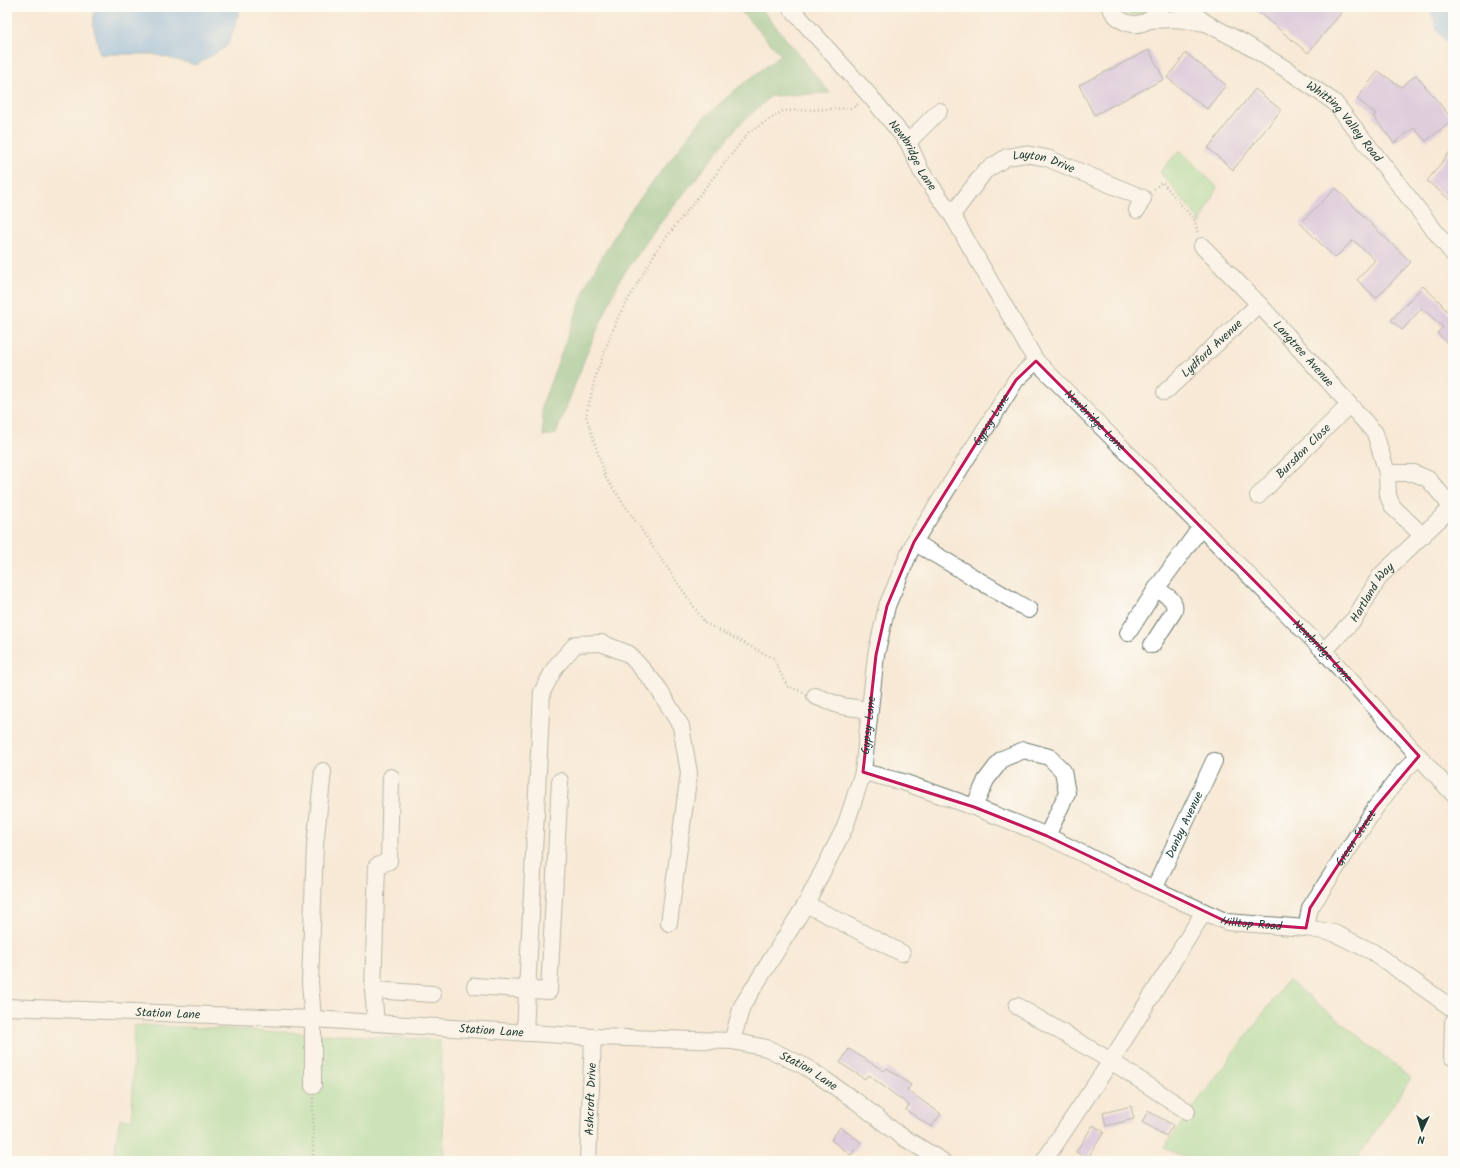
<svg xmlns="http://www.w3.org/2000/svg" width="1460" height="1168" viewBox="0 0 1460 1168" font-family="Kalam,sans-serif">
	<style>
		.green { fill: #97dc94; stroke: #5b8c64 }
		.forest { fill: #79bc7e; stroke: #4c7c59 }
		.water { fill: #6faee2; stroke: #47768b }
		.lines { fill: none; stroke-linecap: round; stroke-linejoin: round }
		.river { stroke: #6faee2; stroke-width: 25 }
		.building { fill: #c0ace5 }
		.minor-casing { stroke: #6b796c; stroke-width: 18 }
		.path { stroke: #6b796c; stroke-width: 2.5; stroke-dasharray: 1 3; stroke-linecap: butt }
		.minor { stroke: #fff; stroke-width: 16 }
		.marked { fill: none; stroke: #c2185b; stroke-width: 3; stroke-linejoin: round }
		.labels { text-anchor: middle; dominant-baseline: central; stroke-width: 3.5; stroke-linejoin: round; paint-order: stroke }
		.street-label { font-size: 12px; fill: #1f3d34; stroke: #fdfcf7 }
	</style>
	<rect width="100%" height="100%" fill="#fdfcf7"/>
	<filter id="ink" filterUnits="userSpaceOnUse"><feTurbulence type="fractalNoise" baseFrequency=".025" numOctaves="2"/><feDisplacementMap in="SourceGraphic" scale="8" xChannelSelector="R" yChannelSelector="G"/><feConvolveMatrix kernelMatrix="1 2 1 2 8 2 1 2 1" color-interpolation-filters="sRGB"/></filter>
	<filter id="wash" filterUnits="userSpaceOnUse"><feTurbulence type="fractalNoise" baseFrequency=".012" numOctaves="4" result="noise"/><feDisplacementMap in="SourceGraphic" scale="16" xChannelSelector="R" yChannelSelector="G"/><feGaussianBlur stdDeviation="0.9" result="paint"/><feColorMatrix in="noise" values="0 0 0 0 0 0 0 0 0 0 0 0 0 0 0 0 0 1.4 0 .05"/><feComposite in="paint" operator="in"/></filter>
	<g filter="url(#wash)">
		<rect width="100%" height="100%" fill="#f7e9d5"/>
		<g class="green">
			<path d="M1119,7H1149C1140,17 1128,18 1119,7Z"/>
			<path d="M1180,150L1217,187L1200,224L1197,217L1160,172Z"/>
			<path d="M1288,980L1411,1078L1355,1161H1191L1164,1147Z"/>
			<path d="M145,1025L440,1040L444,1161H113L120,1119L132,1120L134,1026Z"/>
		</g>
		<path class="forest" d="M737,7H760L830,93L771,96L738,126L658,226L620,279L587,353L556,434L543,436L542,405L588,281L624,219L702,119L739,87L781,55Z"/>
		<path class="water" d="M95,7H241L228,45L196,65L153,54H100L93,25Z"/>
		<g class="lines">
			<path class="river" d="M1442,7L1448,25L1453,32"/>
		</g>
		<g id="blocks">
			<g class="building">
				<path d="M1252,7H1346L1308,53Z"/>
				<path d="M1149,50L1164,79L1094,115L1079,85Z"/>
				<path d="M1186,53L1226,85L1207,109L1167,78Z"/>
				<path d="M1378,71L1401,87L1416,75L1453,120L1426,141L1414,128L1394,143L1373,116L1376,114L1357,99Z"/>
				<path d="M1255,89L1281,110L1233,170L1208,148Z"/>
				<path d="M1453,148V202L1427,181Z"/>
				<path d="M1336,188L1376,229L1411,262L1376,298L1357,280L1375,260L1353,240L1335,258L1300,223Z"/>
				<path d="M1423,286L1442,304L1441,305L1453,317V349L1437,333L1443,327L1422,308L1402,330L1391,320Z"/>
				<path d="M849,1049L884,1071L887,1068L911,1085L907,1090L941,1114L931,1127L906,1110L909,1105L868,1075L865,1079L840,1063Z"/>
				<path d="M1131,1106L1134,1119L1106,1126L1103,1113Z"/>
				<path d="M1148,1111L1173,1125L1166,1136L1142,1122Z"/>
				<path d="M1093,1125L1104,1132L1087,1159L1076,1152Z"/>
				<path d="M840,1127L861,1142L851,1155L831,1140Z"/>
			</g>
		</g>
	</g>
	<g filter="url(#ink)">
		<use href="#blocks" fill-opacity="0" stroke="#6b796c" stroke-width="1"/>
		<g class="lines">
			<g class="minor-casing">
				<g id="minor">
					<path id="s1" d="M790,7L870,96L908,142L921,171L952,215L1036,361L1324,651L1453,794"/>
					<path d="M1110,7C1122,30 1148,30 1160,7"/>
					<path id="s2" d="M1185,7L1206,23L1244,43L1289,71L1334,102L1453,254"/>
					<path d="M1149,20L1177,19L1206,23"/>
					<path d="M908,142L939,111"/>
					<path id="s3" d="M952,215L985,171L1007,157L1025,154L1047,158L1143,198L1137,210"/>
					<path id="s4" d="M1202,246L1259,304L1375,433L1387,473L1388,496L1393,507L1423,536"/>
					<path id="s5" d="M1165,392L1259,304"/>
					<path d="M1387,473H1414L1428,479L1447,501L1449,510"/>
					<path id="s6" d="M1258,496L1349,405"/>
					<path d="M914,542L1029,610"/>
					<path d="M1128,633L1156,589"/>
					<path d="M1152,645L1174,611C1177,599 1165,595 1156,589L1201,527"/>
					<path id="s7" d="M1324,651L1355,618L1380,576L1449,510L1453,514"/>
					<path d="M815,696L841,706L870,710"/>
					<path id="s8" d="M863,772L903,782L974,807L1013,822L1047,836L1154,889L1227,922L1306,928L1334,933L1373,952L1453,1009"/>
					<path d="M974,807L986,780L1002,759L1024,750L1049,757L1063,771L1067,793L1047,836"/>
					<path id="s9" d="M1154,889L1214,761"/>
					<path d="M806,904L902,953"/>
					<path id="s10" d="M1306,928L1310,908L1376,807L1403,772L1419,756"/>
					<path d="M475,986L549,991L560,781"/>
					<path d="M373,990L433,994"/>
					<path d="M1017,1006L1111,1061L1187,1111"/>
					<path id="s11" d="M7,1007L313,1019L593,1037L732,1041L767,1048L806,1067L856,1101L898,1134L942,1161"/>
					<path d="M376,1023L373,990L377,866L389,861L391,777"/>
					<path d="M525,1033L542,692L556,666L576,644L601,643L629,654L656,685L681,726L689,773L669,923"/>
					<path id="s12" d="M732,1041L742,1006L806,904L845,827L863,772L876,655L887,606L914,542L1016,380L1036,361"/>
					<path d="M1452,1057L1453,1022"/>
					<path d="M313,1086V1019L310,983L315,845L323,771"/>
					<path id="s13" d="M588,1161L593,1037"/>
					<path d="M1044,1161L1111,1061L1204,912"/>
				</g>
			</g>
			<g class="path">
				<path d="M1154,189L1162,182L1195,221L1198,234"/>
				<path d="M803,692L787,686L773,658L705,623L606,478L586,416L596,374L618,317L658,248L749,132L783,111L853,108L858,104"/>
				<path d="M313,1098V1161"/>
			</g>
			<use href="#minor" class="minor"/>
		</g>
	</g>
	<path d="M0 0H1460V1168H0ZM1036,361L1324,651L1419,756L1376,807L1310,908L1306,928L1227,922L1047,836L974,807L863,772L876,655L887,606L914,542L1016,380Z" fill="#f7e9d5" fill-opacity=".55" fill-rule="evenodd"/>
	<path class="marked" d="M1036,361L1324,651L1419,756L1376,807L1310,908L1306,928L1227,922L1047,836L974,807L863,772L876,655L887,606L914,542L1016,380Z"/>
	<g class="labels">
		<g class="street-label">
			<text stroke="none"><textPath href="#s2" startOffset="198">Whitting Valley Road</textPath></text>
			<text stroke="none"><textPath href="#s1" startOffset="193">Newbridge Lane</textPath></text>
			<text stroke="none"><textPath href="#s3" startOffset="119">Layton Drive</textPath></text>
			<text stroke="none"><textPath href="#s5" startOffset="64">Lydford Avenue</textPath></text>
			<text stroke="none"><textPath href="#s4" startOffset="148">Langtree Avenue</textPath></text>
			<text stroke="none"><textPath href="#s12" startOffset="683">Gypsy Lane</textPath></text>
			<text stroke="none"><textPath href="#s1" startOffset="517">Newbridge Lane</textPath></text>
			<text stroke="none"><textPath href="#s6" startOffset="64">Bursdon Close</textPath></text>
			<text stroke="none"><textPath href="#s7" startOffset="76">Hartland Way</textPath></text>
			<text stroke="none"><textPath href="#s1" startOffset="841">Newbridge Lane</textPath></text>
			<text stroke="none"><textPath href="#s12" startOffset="348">Gypsy Lane</textPath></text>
			<text stroke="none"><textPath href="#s9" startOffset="71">Danby Avenue</textPath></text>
			<text stroke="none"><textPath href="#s10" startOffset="104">Green Street</textPath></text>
			<text stroke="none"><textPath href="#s8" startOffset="419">Hilltop Road</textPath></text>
			<text stroke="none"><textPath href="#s11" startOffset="161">Station Lane</textPath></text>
			<text stroke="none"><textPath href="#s11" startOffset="485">Station Lane</textPath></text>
			<text stroke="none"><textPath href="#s11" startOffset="809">Station Lane</textPath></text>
			<text stroke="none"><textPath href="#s13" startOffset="62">Ashcroft Drive</textPath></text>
		</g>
	</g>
	<rect width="1460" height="1168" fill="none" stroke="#fdfcf7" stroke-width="24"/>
	<g transform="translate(1422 1130) rotate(184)" stroke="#fdfcf7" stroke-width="3" paint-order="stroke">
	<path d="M0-3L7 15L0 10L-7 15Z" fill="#1f3d34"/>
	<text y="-6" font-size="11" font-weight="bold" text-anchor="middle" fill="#1f3d34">N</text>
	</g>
</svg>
